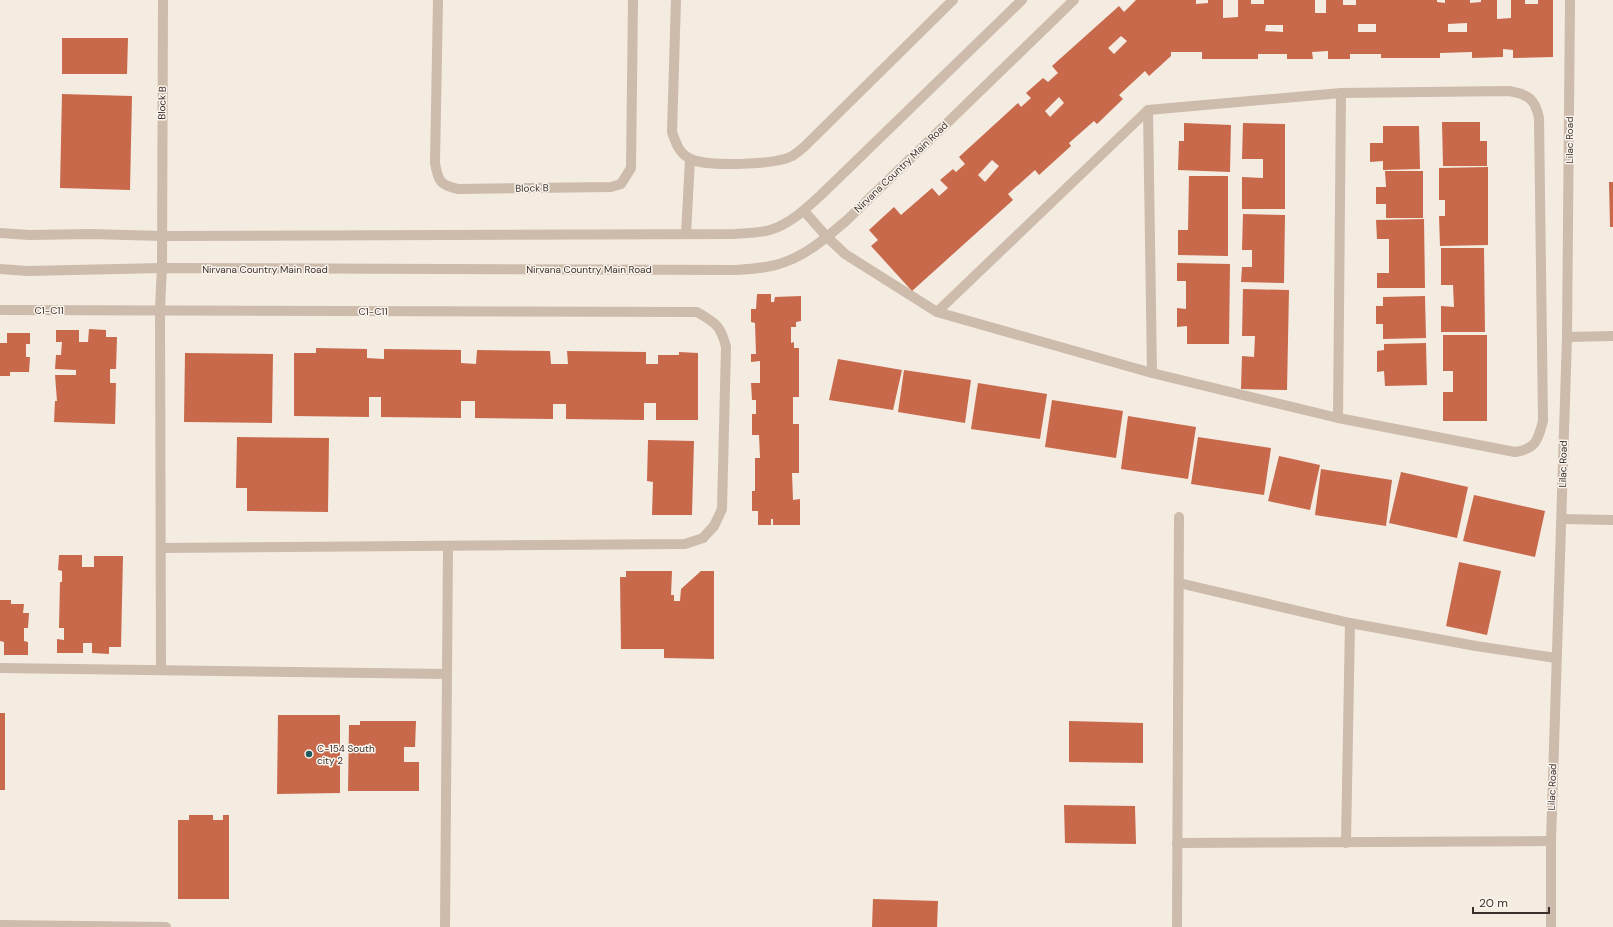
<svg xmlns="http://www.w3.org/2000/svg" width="1613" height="927" viewBox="0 0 1613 927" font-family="'DM Sans',sans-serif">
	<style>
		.building { fill: #c8694b; fill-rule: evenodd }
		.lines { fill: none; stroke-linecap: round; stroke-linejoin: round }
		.service { stroke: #cdbbac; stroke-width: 10 }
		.minor { stroke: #cdbbac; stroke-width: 10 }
		.tertiary { stroke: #cdbbac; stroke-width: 10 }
		.poi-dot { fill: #1f5a5e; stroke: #fbf5ee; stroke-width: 1.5 }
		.labels { text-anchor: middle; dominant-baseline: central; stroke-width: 3; stroke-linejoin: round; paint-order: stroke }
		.street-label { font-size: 10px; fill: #3b302b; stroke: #fbf5ee }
		.poi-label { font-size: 10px; fill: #3b302b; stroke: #fbf5ee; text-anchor: start }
	</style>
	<rect width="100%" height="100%" fill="#f4ebe1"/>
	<g class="building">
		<path d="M1136,0H1196V4L1208,3V0H1223V18L1238,17V0H1251V4H1264V0H1315V13H1326V0H1343V5H1356V0H1437V2L1445,3V0H1470V3L1481,2V0H1497V19L1511,18V0H1525V4H1538V0H1553V57L1513,58V50L1503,49V57L1472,58V52L1440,53V58H1381V54H1350V59H1328V51L1312,52L1313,59H1287V54H1258V59H1202V52H1171V56L1149,76L1145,71L1119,95L1123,99L1097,124L1094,121L1069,143L1071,146L1039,175L1035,170L1008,194L1013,200L912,291L871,246L878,240L869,230L894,207L901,215L932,188L939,196L948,188L940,180L953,169L956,172L965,164L959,157L1018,103L1021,107L1031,98L1026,93L1043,78L1048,82L1058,73L1052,66L1119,6L1124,12ZM1467,23V32H1448V24ZM1358,24H1376V32H1358ZM1266,25H1283V32L1265,31ZM1121,36L1127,41L1114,54L1108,48ZM1059,97L1064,103L1050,117L1045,111ZM992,160L999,166L985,182L978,175Z"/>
		<path d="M62,38H128L127,74H62Z"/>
		<path d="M62,94L132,96L130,190L60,188Z"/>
		<path d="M1442,122H1480V141H1487V166H1443Z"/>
		<path d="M1184,123L1231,125L1230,172L1178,170L1179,141H1184Z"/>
		<path d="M1243,123L1285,124V209H1242V177L1263,178V159H1242Z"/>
		<path d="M1383,126H1419L1420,169L1383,170V161L1370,162V143H1383Z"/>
		<path d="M1488,167V245L1440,246L1439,216H1445V200H1439V168Z"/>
		<path d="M1385,171H1423V218H1386V204H1376V187H1386Z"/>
		<path d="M1189,176H1228V256L1178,255V230H1188Z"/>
		<path d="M1609,182H1613V227H1610Z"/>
		<path d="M1243,214L1285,215L1284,283L1241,282L1242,267H1252V250H1242Z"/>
		<path d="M1424,219L1425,288H1377V273H1389V239H1377L1376,220Z"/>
		<path d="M1441,248H1484L1485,332H1441V306L1454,307L1453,285H1441Z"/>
		<path d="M1177,263L1230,264L1229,344H1187V326L1177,327V308L1186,309V281H1177Z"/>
		<path d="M1243,289L1289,290L1287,390L1241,389L1242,356L1254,357L1255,336H1242Z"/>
		<path d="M757,294H771V302H774L775,297L801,296V321L796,322V327H791V343L794,342V348H799V397H793V424H799V473H792L793,500L800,499V525H773V519H771V525H758V511H752V491H755V458H760L759,435H752V414H756V400H752L751,383H760V361L751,362V354H756L755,323L751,322V309H756Z"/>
		<path d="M1425,296L1426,338L1383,339V324H1376V306H1383V297Z"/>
		<path d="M89,329L106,330V337H117L116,369H110V383H116L115,424L54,422L55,401H57L55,375H76V370L55,369L56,355H61L62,342H56V330H79V342H88Z"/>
		<path d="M7,333H30V344H26V357H30L29,372H10V376H0V343H7Z"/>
		<path d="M1443,335H1487V421H1443V392H1453V371H1443Z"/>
		<path d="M1426,343L1427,385L1385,386L1384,371L1377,372V351L1384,350V344Z"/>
		<path d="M316,348L367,349V358L384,359V349L461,350V363L476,364L477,350L550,351L551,364H568L567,351L646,352V364H658V355H679V352L698,353V420H656V403H644V420L566,419V404H553V419L475,418V401H461V418L381,417V397H369V417L294,416V353H316Z"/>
		<path d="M185,353L273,354L272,423L184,422Z"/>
		<path d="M838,359L902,370L893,410L829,400Z"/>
		<path d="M904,370L971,380L965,423L898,412Z"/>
		<path d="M978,383L1047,394L1040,439L971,429Z"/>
		<path d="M1052,400L1123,411L1116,458L1045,447Z"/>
		<path d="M1128,416L1196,427L1188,479L1121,469Z"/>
		<path d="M237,437L329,438L328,512L247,511V488H236Z"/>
		<path d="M1198,437L1271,448L1264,495L1191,484Z"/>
		<path d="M648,440L694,441L692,515H652L653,482L647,481Z"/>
		<path d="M1279,456L1320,465L1310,510L1268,501Z"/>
		<path d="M1321,469L1392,480L1386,526L1315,515Z"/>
		<path d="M1401,472L1468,487L1457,538L1389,523Z"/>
		<path d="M1474,495L1545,511L1535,557L1463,541Z"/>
		<path d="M59,555H82V567H94V556H123L121,647H109V654L92,653V643H83V653H57V639L64,640V628H59L60,582H62V571L58,570Z"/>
		<path d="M1459,562L1501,571L1487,635L1446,626Z"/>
		<path d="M626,571H672L671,595H674V601H680L681,589L701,571H714V659L664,658V649H621L620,577H626Z"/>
		<path d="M0,600H11V604H24L23,613H29L28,628H24V641L28,642V655H4V642L0,641Z"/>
		<rect x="0" y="713" width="5" height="77"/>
		<path d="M278,715H340V793L277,794Z"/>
		<path d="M360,721H416L415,747H404V762H419V791H348L349,725H360Z"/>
		<path d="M1069,721L1143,723V763L1069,762Z"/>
		<path d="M1064,805L1135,806L1136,844L1065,843Z"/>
		<path d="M189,815H213V820H223V815H229V899H178V820H189Z"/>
		<path d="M873,899L938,901L937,927H872Z"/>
	</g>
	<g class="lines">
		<g class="service">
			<path d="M676,0L672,132C676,143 679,154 691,159C706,167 776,165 792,156C796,154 800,150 804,147L953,0"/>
			<path d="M686,234L690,159"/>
			<path d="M161,287L162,268"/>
		</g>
		<g class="minor">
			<path d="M438,0L435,163C438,181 440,185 458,189L611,187L621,184L631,168L633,0"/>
			<path d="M1148,110L1152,373"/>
			<path d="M804,211L827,237L845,254L937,312L1152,373L1338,418L1515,452C1536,449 1538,440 1543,421L1539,118C1535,98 1527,94 1509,91L1341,93L1148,110L937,312"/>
			<path d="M162,268L163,0"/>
			<path d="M161,287L160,310L161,670"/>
			<path d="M0,310L697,312C716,323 721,326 726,347L722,509L714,526L703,538L685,544L161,548"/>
			<path d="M1567,337L1613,336"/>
			<path d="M1338,418L1341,93"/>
			<path d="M1562,519L1613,520"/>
			<path d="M1179,583L1350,623L1476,646L1556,658"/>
			<path d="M0,668L447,674"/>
			<path d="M1177,843L1551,841"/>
			<path d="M1346,843L1350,623"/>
			<path d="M0,925L166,927"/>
			<path d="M445,927L448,546"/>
			<path d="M1177,927L1179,517"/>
		</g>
		<g class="tertiary">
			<path d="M0,233L29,235L91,234L162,236L735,234C747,233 759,233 770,230C790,224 807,208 822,194L1022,0"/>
			<path d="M0,269L28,271L162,268L736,270C752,269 768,268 782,263C807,255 827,237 847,220L1074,0"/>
			<path d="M1551,927V841L1567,337L1570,0"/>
		</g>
	</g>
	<circle class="poi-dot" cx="309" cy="754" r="4"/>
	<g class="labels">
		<g class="street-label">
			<text transform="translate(162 103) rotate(-89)">Block B</text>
			<text transform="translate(1569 140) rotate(-90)">Lilac Road</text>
			<text transform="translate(901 167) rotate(-44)">Nirvana Country Main Road</text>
			<text transform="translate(532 188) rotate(-1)">Block B</text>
			<text x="265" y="269">Nirvana Country Main Road</text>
			<text x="589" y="269">Nirvana Country Main Road</text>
			<text x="49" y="310">C1-C11</text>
			<text x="373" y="311">C1-C11</text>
			<text transform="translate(1563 464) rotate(-89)">Lilac Road</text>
			<text transform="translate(1552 787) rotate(-88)">Lilac Road</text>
		</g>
		<g class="poi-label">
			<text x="317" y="748">C-154 South<tspan x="317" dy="12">city 2</tspan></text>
		</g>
	</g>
	<path d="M1473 907v6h76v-6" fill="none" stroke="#3b302b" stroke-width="2"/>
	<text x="1479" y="907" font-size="12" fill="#3b302b" stroke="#fbf5ee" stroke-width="3" paint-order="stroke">20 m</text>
</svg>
